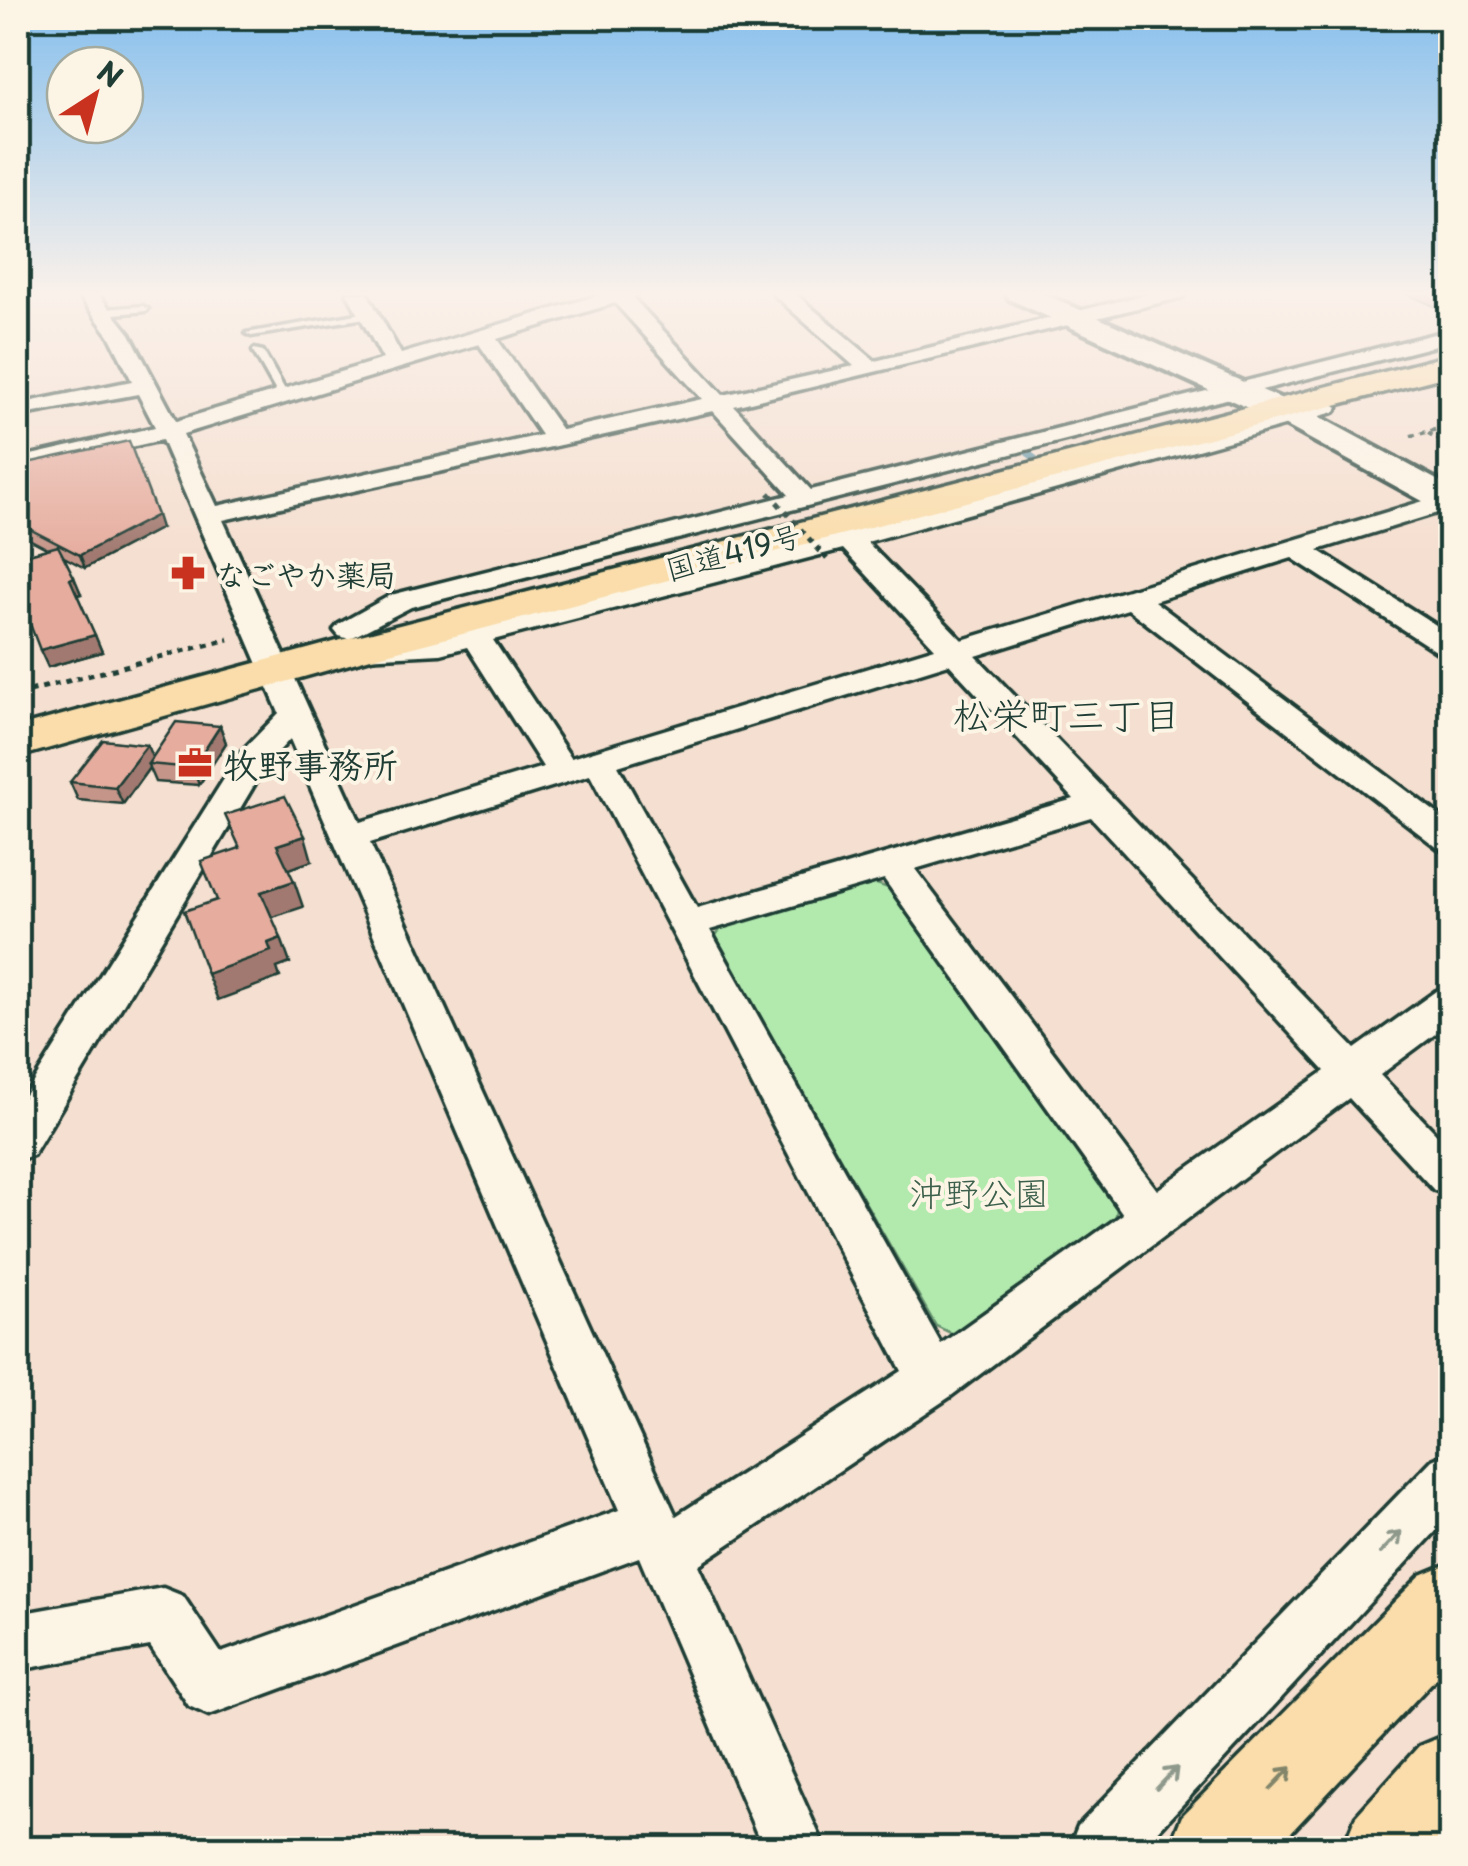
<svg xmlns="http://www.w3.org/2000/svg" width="1468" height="1866" viewBox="0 0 1468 1866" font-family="'Playpen Sans','Klee One',sans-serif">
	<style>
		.green { fill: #b2eaae; stroke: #689471; stroke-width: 2.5 }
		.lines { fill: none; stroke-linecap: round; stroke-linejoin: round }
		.stream { stroke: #6595a7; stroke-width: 6 }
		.lane-casing { stroke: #1f3d34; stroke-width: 7 }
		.street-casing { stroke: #1f3d34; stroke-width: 7 }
		.secondary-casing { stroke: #1f3d34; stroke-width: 8 }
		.highway-casing { stroke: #1f3d34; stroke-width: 7 }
		.path-far1 { stroke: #1f3d34; stroke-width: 4; stroke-dasharray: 5 5; stroke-linecap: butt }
		.path { stroke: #1f3d34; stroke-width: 5; stroke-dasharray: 6 6; stroke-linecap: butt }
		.lane { fill: #fcf5e5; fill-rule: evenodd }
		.street { fill: #fcf5e5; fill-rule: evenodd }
		.secondary { fill: #fcf5e5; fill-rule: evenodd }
		.highway { fill: #faddab; fill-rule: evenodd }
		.path-bridge { stroke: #1f3d34; stroke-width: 5; stroke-dasharray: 6 6; stroke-linecap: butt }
		.wall { fill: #c69589; stroke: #1f3d34; stroke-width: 2.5 }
		.shaded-wall { fill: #a1796f; stroke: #1f3d34; stroke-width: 2.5 }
		.building { fill: #e6ad9f; stroke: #1f3d34; stroke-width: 2.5 }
		.oneway { stroke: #8e998c }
		.oneway2 { stroke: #82856a }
		.labels { text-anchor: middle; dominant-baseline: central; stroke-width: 8; stroke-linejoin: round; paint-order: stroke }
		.far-street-label { font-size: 30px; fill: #1f3d34; stroke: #fcf5e5 }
		.far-poi-label { font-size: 30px; font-weight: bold; fill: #1f3d34; stroke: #fcf5e5; text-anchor: start }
		.poi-label { font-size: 35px; font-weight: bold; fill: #1f3d34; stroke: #fcf5e5; text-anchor: start }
		.park-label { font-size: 35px; fill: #3c604c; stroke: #fcf5e5 }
		.neighbourhood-label { font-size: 38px; fill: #1f3d34; stroke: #fcf5e5 }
	</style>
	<rect width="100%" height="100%" fill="#f5dfd0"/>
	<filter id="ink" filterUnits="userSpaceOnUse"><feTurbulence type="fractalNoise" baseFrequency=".01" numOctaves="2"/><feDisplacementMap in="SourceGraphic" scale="20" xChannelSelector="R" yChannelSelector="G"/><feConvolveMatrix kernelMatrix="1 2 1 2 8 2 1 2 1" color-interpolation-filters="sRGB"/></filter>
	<g filter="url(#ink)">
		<path class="green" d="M874,883L891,889L1118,1204L1114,1226L959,1337L936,1326L714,938L722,927Z"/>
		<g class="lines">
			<path class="stream" d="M1022,449L1051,470"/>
			<g class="lane-casing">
				<g id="lane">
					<path d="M143,306L148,309L146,311L104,315L99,312L104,309Z"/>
					<path d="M369,312L372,313V317L251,336L246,333Z"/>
					<path d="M254,349L263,351L288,395L287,397L278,395L253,351Z"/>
				</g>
			</g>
			<g class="street-casing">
				<g id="street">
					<path d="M77,293H97L130,334L176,421L383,359L347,293H367L401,354L606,293H637L633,298L723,395L854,366L772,293H794L875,361L1152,293H1186L1183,297L734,406L811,490L1450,330V342L411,607L349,639L339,636L334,630L339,624L391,595L789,495L713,411L223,520L360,822L543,767L467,647L440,654L363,658L352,655L348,649L352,643L440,636L840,533L1326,400L1338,407L1334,412L867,542L962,640L1450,493V509L1318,550L1450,634V656L1439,653L1292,558L1154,601L1450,823V852L1438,848L1128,609L976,656L1355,1049L1436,991L1450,987V1023L1380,1075L1450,1148V1195L1434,1190L1349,1098L951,1396L698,1565L825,1848H763L639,1557L209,1715L189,1706L150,1646L18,1670V1614L163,1588L183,1596L221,1653L619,1510L290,739L266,765L33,1155L18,1160V1106L241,752L279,713L162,440L18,472V458L155,427L138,394L18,416V404L132,381L109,335ZM615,303L702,399L562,430L497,339ZM479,344L541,435L217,506L183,434ZM843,549L935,648L571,758L493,640ZM949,664L1074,799L697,908L618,766ZM590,775L902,1371L676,1516L370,843ZM1091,817L1325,1071L1157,1190L915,869ZM884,879L1123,1214L941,1344L710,930Z"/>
					<path d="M1450,1452V1516L1142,1848H1069L1078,1826L1432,1460Z"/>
				</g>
			</g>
			<g class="secondary-casing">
				<path id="secondary" d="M1005,293H1042L1307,410L1450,487V512L1437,509L1283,424L1009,299Z"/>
			</g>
			<g class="highway-casing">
				<g id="highway">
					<path d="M1450,355V375L371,658L18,757V727L341,640Z"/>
					<path d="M1450,1563V1663L1276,1848H1169L1182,1816L1421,1575Z"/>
					<path d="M1450,1733V1845L1447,1848H1343L1356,1816L1419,1746Z"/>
				</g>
			</g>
			<g class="path-far1">
				<path d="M1428,433L1450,445"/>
				<path d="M1411,436L1450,426"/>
			</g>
			<path class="path" d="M18,694L229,639"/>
			<use href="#lane" class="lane"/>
			<use href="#street" class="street"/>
			<use href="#secondary" class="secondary"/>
			<use href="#highway" class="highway"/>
			<path class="path-bridge" d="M769,493L827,559"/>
		</g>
		<g class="wall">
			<path d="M1405,293H1450V313Z"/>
			<path d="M18,465L161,528L85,568L64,557L81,594L77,595L102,652L48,667L24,609L18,611V557L48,549L18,533Z"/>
			<path d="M220,726L226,743L199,785L155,782L149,768L123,804L78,800L70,782L152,758Z"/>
		</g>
		<g class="shaded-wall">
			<path d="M157,515L161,528L85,568L80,555Z"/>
			<path d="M74,577L81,594L76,595L70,579Z"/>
			<path d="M18,593L25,609L18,611Z"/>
			<path d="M95,635L102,652L48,667L40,650Z"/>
			<path d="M220,726L226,743L199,785L193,768Z"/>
			<path d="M147,745L154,762L148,764L149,768L123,804L115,787Z"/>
			<path d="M305,836L312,861L286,870L277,845Z"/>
			<path d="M294,881L303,907L270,918L261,892Z"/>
			<path d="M281,938L290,963L277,968L280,977L218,1000L207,974L268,943Z"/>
		</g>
		<g class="building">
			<path d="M129,441L157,515L80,555L18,523V465Z"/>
			<path d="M58,546L74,577L70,579L95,635L40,650L18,593V557Z"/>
			<path d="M176,722L220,726L193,768L148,764Z"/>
			<path d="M103,740L147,745L115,787L70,782Z"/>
			<path d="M285,796L305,836L277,845L294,881L261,892L281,938L268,943L271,951L207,974L184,911L217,900L201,861L240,848L225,815Z"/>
		</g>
		<defs><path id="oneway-shaft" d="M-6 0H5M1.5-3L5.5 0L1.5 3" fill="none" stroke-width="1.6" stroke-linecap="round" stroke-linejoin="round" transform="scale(2.5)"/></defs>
		<g class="oneway">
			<use href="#oneway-shaft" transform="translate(1391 1542) rotate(-47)"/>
			<use href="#oneway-shaft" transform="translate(1167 1778) rotate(-46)"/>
		</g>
		<use class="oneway2" href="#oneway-shaft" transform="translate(1281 1778) rotate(-46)"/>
	</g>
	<linearGradient id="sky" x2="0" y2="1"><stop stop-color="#86bfed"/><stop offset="0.53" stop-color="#faf1ea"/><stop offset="1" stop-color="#faf1ea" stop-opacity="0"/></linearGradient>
	<rect width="1468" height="554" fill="url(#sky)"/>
	<defs>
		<g id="pharmacy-bare" transform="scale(2.7)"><path d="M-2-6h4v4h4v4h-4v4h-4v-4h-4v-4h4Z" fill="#c8321e" stroke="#fcf5e5" stroke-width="2.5" paint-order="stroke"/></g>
		<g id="office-bare" transform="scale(2.7)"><path d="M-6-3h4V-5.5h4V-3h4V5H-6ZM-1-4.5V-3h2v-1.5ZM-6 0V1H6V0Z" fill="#c8321e" stroke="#fcf5e5" stroke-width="2.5" paint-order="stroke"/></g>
	</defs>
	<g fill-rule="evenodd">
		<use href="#pharmacy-bare" x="188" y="573"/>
		<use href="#office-bare" x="195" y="763"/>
	</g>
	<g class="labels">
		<g class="far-street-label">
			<text transform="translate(733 551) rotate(-15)">国道419号</text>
		</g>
		<g class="far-poi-label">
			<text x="216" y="573">なごやか薬局</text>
		</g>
		<g class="poi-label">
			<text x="223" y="763">牧野事務所</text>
		</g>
		<g class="park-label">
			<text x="979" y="1191">沖野公園</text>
		</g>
		<g class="neighbourhood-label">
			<text x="1067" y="713">松栄町三丁目</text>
		</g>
	</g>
	<rect width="1468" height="1866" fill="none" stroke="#fcf5e5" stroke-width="60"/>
	<rect x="30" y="30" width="1408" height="1806" fill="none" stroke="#1f3d34" stroke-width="4" filter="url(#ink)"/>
	<g transform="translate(95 95) rotate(36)"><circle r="48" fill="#fcf5e5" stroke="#a4ab9e" stroke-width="2.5"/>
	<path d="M0-8L18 38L0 25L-18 38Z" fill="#c8321e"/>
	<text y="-15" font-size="28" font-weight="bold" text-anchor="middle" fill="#1f3d34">N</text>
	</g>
</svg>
